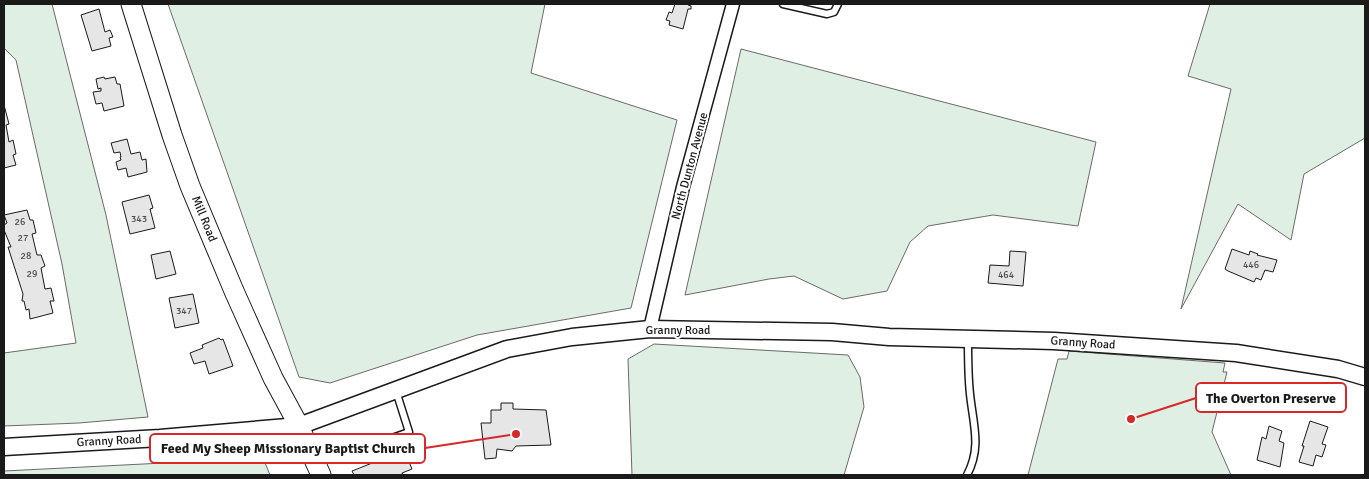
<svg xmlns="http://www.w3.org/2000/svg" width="1369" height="479" viewBox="0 0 1369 479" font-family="Signika,sans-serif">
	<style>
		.green { fill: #e0efe3; stroke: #6a6a6a }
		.building { fill: #e6e6e6; stroke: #1a1a1a }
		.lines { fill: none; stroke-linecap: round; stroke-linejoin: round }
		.service-casing { stroke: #1a1a1a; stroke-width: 9 }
		.minor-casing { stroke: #1a1a1a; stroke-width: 15 }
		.tertiary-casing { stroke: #1a1a1a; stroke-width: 19 }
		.secondary-casing { stroke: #1a1a1a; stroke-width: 21 }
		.service { stroke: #fff; stroke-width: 6 }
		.minor { stroke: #fff; stroke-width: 12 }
		.tertiary { stroke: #fff; stroke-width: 16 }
		.secondary { stroke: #fff; stroke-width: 19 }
		.labels { text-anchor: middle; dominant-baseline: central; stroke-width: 4; stroke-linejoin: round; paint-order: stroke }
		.number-label { font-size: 10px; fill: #4d4d4d }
		.street-label { font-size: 12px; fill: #1a1a1a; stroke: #fff }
		.leader { fill: none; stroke: #d62828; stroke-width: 2 }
		.callout-dot { fill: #d62828; stroke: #fff; stroke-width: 2 }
		.callout { fill: #fff; stroke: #d62828; stroke-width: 2 }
		.callout-label { font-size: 14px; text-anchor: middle; font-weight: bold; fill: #1a1a1a }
	</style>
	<rect width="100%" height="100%" fill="#fff"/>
	<g class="green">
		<path d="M4,4H52L106,215L148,417L79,423L4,426V353L76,343L62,264L16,60L4,48Z"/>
		<path d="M168,4H545L531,73L677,120L631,308L477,335L330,383L299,377Z"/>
		<path d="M1210,4H1365V138L1304,174L1291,240L1238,204L1181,309L1231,89L1188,76Z"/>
		<path d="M741,49L1096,142L1078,226L993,215L928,226L910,242L887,291L843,299L794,276L769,279L685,295Z"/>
		<path d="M654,344L848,355L860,377L864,407L844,475H632L628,359Z"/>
		<path d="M1069,351L1225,363L1223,372H1227L1212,432L1231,475H1028L1058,359H1067Z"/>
		<path d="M263,458L270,475H4V471Z"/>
	</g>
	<g class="building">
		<path d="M675,4H689L688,5L691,6V9H688L683,29L669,25L670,21L666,20L669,12L672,13Z"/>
		<path d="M99,9L105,32L110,30L113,37L109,38L111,46L92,51L81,15Z"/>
		<path d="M104,77L105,79L115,77L117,84H120L124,106L104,111L102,103L96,104L93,92L101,91V88L98,89L96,79Z"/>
		<path d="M4,105L9,124L6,125L9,142L13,140L16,154L13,155L16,165L4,168Z"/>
		<path d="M127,139L131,154L140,152L142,160L146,159L147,172L128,177L126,168L118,170L116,162L121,160L120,157H121L120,152L114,153L111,143Z"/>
		<path d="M149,195L153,208L150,209L155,228L130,234L122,202Z"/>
		<path d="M27,210L30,220H33L36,233L32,234L37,255H41L45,266L41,268L45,289L51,288L54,301H50L53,313L30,319L29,309L26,310L24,301H22L23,294L8,247H11L4,230V225L7,223L4,215Z"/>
		<path d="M1232,249L1249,255L1250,251L1258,254L1257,255L1277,260L1273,272L1265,270L1261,280L1256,278L1254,282L1228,271L1225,269Z"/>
		<path d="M170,251L176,274L156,279L151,255Z"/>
		<path d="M1010,251L1026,252L1023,286L988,283L990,265L1009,266Z"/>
		<path d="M193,294L199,323L175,328L169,298Z"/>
		<path d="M219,338L221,340L223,339L233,366L209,374L205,361L194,364L190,353L203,348L202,345Z"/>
		<path d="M501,403H513V409L546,410L551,445L516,446L512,451L497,449L496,458L485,459L481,423H491V410H501Z"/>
		<path d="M1310,421L1328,427L1322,444L1326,445L1322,457L1316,455L1313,466L1299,462L1304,446H1302Z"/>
		<path d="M1269,426L1282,431L1279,441L1284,443L1280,467L1257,460L1262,437L1266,439Z"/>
		<path d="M402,445L412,469L402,473L403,475H354L352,471L395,454L393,448Z"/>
	</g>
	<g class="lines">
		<g class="service-casing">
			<g id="service">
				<path d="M783,4L827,14L834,12L838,4"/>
				<path d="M352,452L409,432L396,391"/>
				<path d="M967,475C982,447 973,424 970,394C968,376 968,357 968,339"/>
			</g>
		</g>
		<g class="minor-casing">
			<path id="minor" d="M650,329L683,187L733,4"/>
		</g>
		<g class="tertiary-casing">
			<path id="tertiary" d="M4,447L160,438L299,426L507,349L572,337L650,329L832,332L889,337L1054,341L1236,353L1338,369L1365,377"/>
		</g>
		<g class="secondary-casing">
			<path id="secondary" d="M131,4L172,135L190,186L234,291L273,378L299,426L321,475"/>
		</g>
		<use href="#service" class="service"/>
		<use href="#minor" class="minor"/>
		<use href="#tertiary" class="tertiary"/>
		<use href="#secondary" class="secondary"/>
	</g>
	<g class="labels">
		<g class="number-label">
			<text x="139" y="219">343</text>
			<text x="20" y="222">26</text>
			<text x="23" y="238">27</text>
			<text x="26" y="256">28</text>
			<text x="1251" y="265">446</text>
			<text x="32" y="274">29</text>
			<text x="1006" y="275">464</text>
			<text x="184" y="311">347</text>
		</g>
		<g class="street-label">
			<text transform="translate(690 166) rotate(-75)">North Dunton Avenue</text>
			<text transform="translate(204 219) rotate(68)">Mill Road</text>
			<text x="678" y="330">Granny Road</text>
			<text transform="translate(1083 343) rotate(4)">Granny Road</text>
			<text transform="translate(109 441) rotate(-3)">Granny Road</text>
		</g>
	</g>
	<path class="leader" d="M1131 419L1196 398M516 434L425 448"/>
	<g class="callout-dot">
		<circle cx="1131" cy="419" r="5"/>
		<circle cx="516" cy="434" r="5"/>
	</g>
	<g class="callout">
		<rect x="1196" y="383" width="150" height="29" rx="5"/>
		<rect x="150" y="434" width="275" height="29" rx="5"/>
	</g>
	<g class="callout-label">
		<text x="1271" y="403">The Overton Preserve</text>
		<text x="288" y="453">Feed My Sheep Missionary Baptist Church</text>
	</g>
	<rect width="1369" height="479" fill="none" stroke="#1a1a1a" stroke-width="10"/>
</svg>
